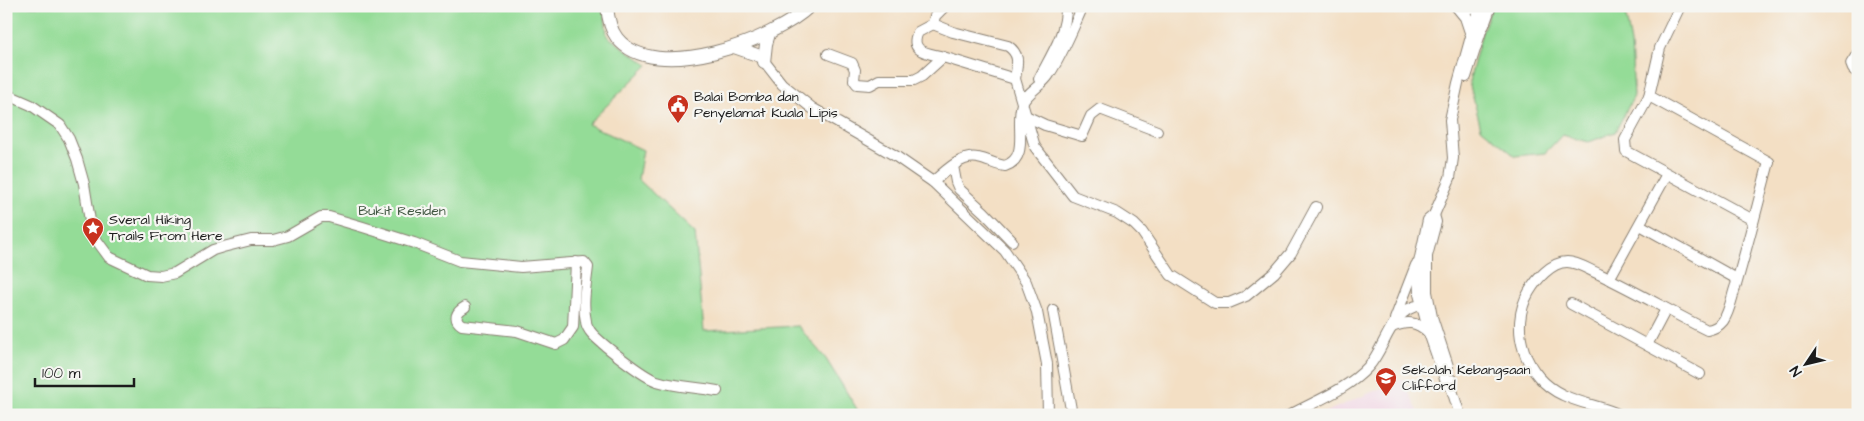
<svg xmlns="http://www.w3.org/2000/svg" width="1864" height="421" viewBox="0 0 1864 421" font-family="'Architects Daughter',sans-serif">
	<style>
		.built { fill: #f1d0e3 }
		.green { fill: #94dc97; stroke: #587c5a }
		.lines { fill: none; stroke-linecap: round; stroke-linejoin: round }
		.minor-casing { stroke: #887e70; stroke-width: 12 }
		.major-casing { stroke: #887e70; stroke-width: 14 }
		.minor { stroke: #fff; stroke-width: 10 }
		.major { stroke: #fff; stroke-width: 12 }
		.labels { text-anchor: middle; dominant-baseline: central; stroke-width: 4.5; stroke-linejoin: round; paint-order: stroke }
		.poi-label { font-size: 14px; fill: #1c1c1c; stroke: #f6f6f2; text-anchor: start }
		.park-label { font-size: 14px; fill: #405641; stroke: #f6f6f2 }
	</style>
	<rect width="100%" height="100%" fill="#f6f6f2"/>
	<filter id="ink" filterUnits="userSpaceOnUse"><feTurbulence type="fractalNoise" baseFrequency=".02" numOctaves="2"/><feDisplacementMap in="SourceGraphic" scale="10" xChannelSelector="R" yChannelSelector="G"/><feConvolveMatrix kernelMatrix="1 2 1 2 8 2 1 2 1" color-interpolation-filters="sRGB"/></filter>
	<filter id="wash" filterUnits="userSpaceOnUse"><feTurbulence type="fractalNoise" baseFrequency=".0096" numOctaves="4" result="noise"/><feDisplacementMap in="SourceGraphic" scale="20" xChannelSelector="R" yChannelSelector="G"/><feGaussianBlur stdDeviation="1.12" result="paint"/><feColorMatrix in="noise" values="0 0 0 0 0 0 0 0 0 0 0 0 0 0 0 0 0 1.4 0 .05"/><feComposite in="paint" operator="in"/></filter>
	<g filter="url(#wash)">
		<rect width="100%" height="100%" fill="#f3dfc4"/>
		<path class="built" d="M1402,379L1420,415H1319Z"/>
		<g class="green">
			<path d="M6,6H604L607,36L648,65L588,124L643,150L638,179L695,233L704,331L798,326L826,359L857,409L854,415H344L343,413L338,415H6Z"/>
			<path d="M1492,6H1624L1631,43L1634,96L1615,132L1589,142L1562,135L1545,153L1515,156L1481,128L1469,82L1482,32Z"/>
		</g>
	</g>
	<g filter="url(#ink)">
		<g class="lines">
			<g class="minor-casing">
				<g id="minor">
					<path d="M945,6L935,16L933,24L953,32L1008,46C1021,55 1017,65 1015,79"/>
					<path d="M933,24L918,32C908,53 930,53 943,57"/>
					<path d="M1858,53L1851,64L1853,69L1858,73"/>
					<path d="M828,54L852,63L855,70L854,80L857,84L870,85L879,80H914L922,76L943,57L1015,79L1035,147L1073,196L1117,213L1134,224L1142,232L1171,275L1215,303H1229L1246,296L1274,273L1291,253L1316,207"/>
					<path d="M760,56L782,84L812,108L894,155L933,182L1005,251L1026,282L1037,312L1047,364L1048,415"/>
					<path d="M1466,77L1483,25"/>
					<path d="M1039,79C1050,57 1067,33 1066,6"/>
					<path d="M6,94L31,105L60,125L69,139L77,159L84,184L91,227L95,238L109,257L147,275L161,276L175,273L213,250L223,247L251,240H273L288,236L321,217H329L363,227L414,243L460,261L521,267L584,262L588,267C586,284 582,304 586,321C586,324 588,328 590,331C597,341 645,378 657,381C676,387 697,387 717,391"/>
					<path d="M1649,96L1660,48L1680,6"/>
					<path d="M1026,116L1045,125L1082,136L1091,116L1100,109L1157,131"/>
					<path d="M953,166L956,182L959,189L984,212L1012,241"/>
					<path d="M933,182C944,172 962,154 978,158C988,160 996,165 1005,166C1030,158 1015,125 1022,104C1026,93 1041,86 1048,76C1063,54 1072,30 1083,6"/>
					<path d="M1434,215L1436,222L1427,256V292L1432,317L1448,366"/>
					<path d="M1640,225L1737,279"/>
					<path d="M1609,279L1667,174"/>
					<path d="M1571,304L1700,374"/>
					<path d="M465,307C456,312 453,319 462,325L517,331L556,344L564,340L573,327L576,262"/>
					<path d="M1053,310L1072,415"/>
					<path d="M1395,319L1416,265"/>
					<path d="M1392,327C1407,321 1416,321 1428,332"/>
					<path d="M1647,345L1666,309"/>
					<path d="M1452,380L1451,387L1460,415"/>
					<path d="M1451,387L1446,382L1429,333L1419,294L1418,267L1428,220L1434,215L1450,178L1453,158L1450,120L1458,83L1479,8"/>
					<path d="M1290,415C1316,401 1348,389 1368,367C1386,348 1390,309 1421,305"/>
					<path d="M1620,415C1602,406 1581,404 1563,395C1525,378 1508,328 1529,292C1536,280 1551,262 1567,262C1578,262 1589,270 1599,274C1635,291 1671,312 1707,330C1713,329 1719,326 1723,321C1730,311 1732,296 1736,285C1748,244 1758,203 1769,162L1649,96L1625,140L1626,151L1753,220"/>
				</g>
			</g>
			<g class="major-casing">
				<g id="major">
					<path d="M607,6C608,18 610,29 617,38C654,85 775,40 810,6"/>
					<path d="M1457,6L1466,17L1471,32"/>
					<path d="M1463,6L1479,8L1482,6"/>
					<path d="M1483,25L1490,6"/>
					<path d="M734,47L760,56"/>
					<path d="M764,62L766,44L769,34"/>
				</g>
			</g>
			<use href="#minor" class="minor"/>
			<use href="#major" class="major"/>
		</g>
	</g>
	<defs>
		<g id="civic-pin" transform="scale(1.125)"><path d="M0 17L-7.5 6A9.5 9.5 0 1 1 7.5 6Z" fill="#c8321e" stroke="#f6f6f2"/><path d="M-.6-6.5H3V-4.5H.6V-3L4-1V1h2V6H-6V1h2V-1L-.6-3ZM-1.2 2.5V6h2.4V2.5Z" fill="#fff"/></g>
		<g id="sight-pin" transform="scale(1.125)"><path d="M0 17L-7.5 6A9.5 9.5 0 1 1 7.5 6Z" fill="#c8321e" stroke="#f6f6f2"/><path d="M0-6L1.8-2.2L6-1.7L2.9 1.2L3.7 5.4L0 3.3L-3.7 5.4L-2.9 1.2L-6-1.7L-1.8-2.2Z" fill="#fff"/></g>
		<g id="school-pin" transform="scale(1.125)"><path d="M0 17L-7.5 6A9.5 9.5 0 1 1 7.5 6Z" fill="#c8321e" stroke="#f6f6f2"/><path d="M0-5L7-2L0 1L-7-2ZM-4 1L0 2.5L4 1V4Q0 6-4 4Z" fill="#fff"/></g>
	</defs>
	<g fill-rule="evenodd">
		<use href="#civic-pin" x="678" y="105"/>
		<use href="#sight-pin" x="93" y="228"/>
		<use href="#school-pin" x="1386" y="378"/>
	</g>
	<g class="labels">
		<g class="poi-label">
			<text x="694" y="97">Balai Bomba dan<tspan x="694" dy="16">Penyelamat Kuala Lipis</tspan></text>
			<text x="109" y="220">Sveral Hiking<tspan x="109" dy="16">Trails From Here</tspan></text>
			<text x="1402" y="370">Sekolah Kebangsaan<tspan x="1402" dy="16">Clifford</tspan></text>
		</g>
		<g class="park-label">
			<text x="402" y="211">Bukit Residen</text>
		</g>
	</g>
	<rect width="1864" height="421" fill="none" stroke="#f6f6f2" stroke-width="25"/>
	<g transform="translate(1806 364) rotate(235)" stroke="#f6f6f2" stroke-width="4" paint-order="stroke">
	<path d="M0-4L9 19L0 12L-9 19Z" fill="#1c1c1c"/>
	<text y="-8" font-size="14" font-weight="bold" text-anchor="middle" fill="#1c1c1c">N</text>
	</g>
	<path d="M35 378v8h99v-8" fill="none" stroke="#1c1c1c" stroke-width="2.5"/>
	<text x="42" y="378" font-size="15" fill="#1c1c1c" stroke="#f6f6f2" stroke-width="4" paint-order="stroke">100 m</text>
</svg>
